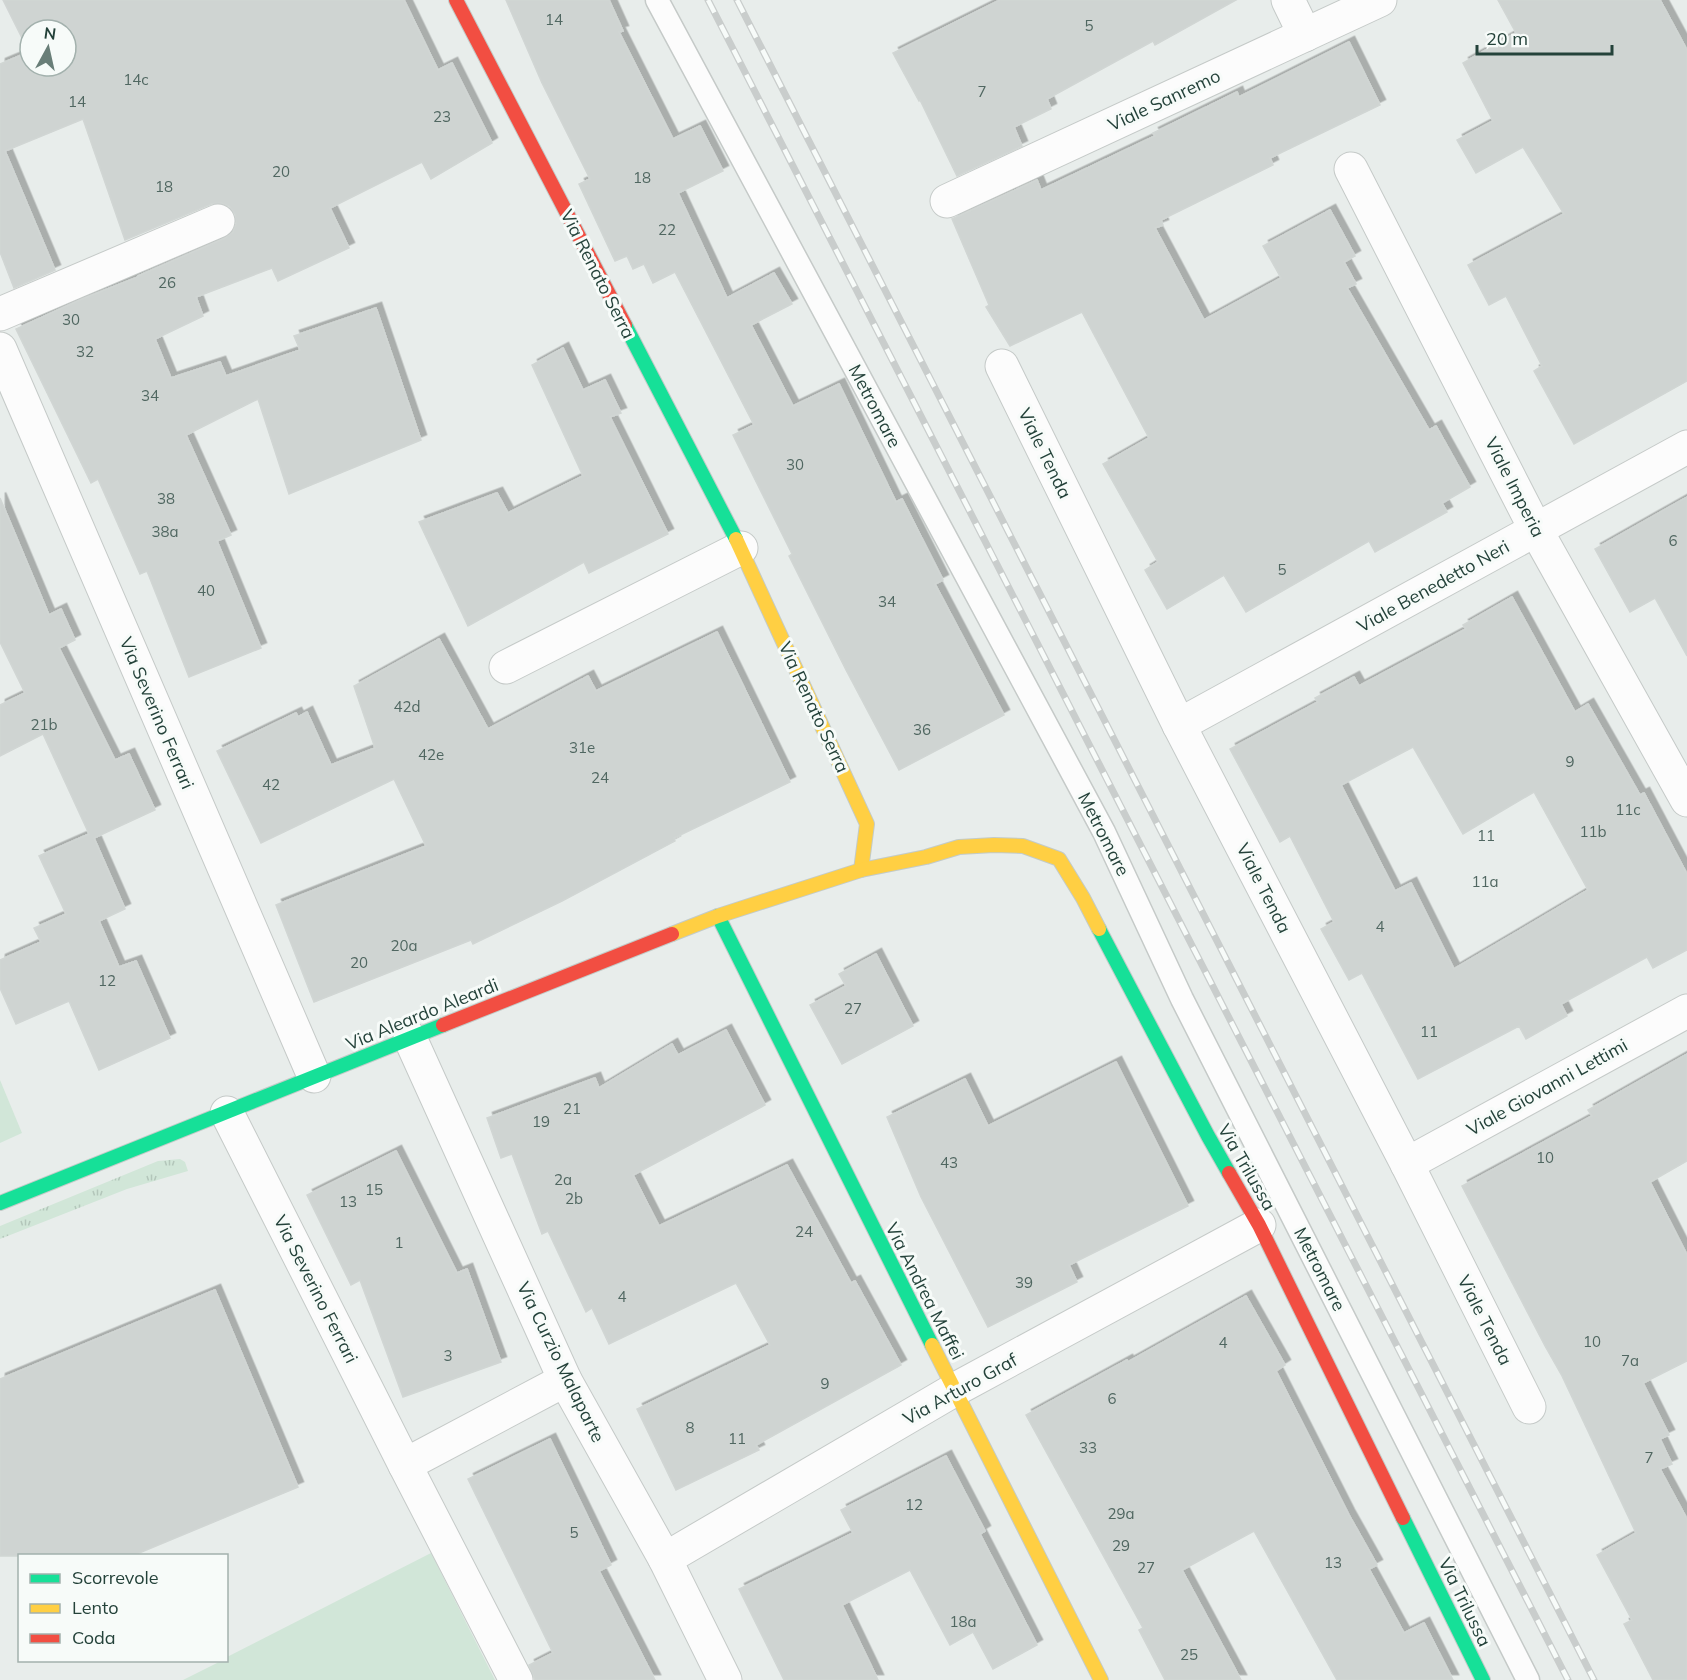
<svg xmlns="http://www.w3.org/2000/svg" width="1687" height="1680" viewBox="0 0 1687 1680" font-family="Mulish,sans-serif">
	<style>
		.grass { fill: url(#grass-tufts) }
		.garden { fill: #d1e6d8 }
		.building { fill: #cfd4d2; stroke: #d1d6d4; stroke-width: 1.5; fill-rule: evenodd; filter: url(#shadow) }
		.lines { fill: none; stroke-linecap: round; stroke-linejoin: round }
		.lane-casing { stroke: #c5cac8; stroke-width: 25 }
		.street-casing { stroke: #c5cac8; stroke-width: 35 }
		.fast-casing { stroke: #c3cbc8; stroke-width: 16 }
		.slow-casing { stroke: #c3cbc8; stroke-width: 16 }
		.jam-casing { stroke: #c3cbc8; stroke-width: 16 }
		.lane { stroke: #fcfcfc; stroke-width: 22 }
		.street { stroke: #fcfcfc; stroke-width: 33 }
		.fast { stroke: #16e098; stroke-width: 14 }
		.slow { stroke: #ffcf43; stroke-width: 14 }
		.jam { stroke: #f24e42; stroke-width: 14 }
		.rail-casing { stroke: #c9cdcc; stroke-width: 7 }
		.rail { stroke: #f7fbf9; stroke-width: 4.5; stroke-dasharray: 14; stroke-linecap: butt }
		.labels { text-anchor: middle; dominant-baseline: central; stroke-width: 6; stroke-linejoin: round; paint-order: stroke }
		.number-label { font-size: 15px; fill: #506761 }
		.street-label { font-size: 18px; fill: #24423a; stroke: #f7fbf9 }
	</style>
	<defs>
		<pattern id="grass-tufts" width="24" height="20" patternUnits="userSpaceOnUse" patternTransform="scale(1.5)"><rect width="24" height="20" fill="#d1e6d8"/><path d="M3 7l-1-3M5 7V3M7 7l1-3M15 17l-1-3M17 17v-4M19 17l1-3" fill="none" stroke="#b3c6ba"/></pattern>
		<filter id="shadow"><feDropShadow dx="5.5" dy="-5.5" stdDeviation="0" flood-color="#0004"/></filter>
	</defs>
	<rect width="100%" height="100%" fill="#e8edeb"/>
	<path class="grass" d="M180,1159L185,1162L188,1171L127,1189L0,1239V1226L158,1161Z"/>
	<g class="garden">
		<path d="M0,1080L22,1133L0,1143Z"/>
		<path d="M431,1553L495,1680H183L221,1661L226,1660L227,1657Z"/>
	</g>
	<g class="building">
		<path d="M3,0H404L438,70L452,63L492,143L431,179L422,162L330,208L349,248L278,281L272,268L196,297L203,316L155,339L171,378L220,362L226,376L300,350L294,336L376,308L421,440L289,494L258,399L186,435L231,535L217,541L261,648L189,677L147,571L140,574L98,479L91,483L16,329L82,299L138,277V276L225,238L233,232L236,224L235,214L229,206L221,203L211,204L125,240L83,119L5,151L55,270L14,288L0,252V64L29,52ZM30,30H66V66H30Z"/>
		<path d="M506,0H609L623,31L619,32L673,139L700,126L723,171L678,193L727,298L774,273L792,304L751,325L793,406L839,384L896,502L902,499L943,580L935,584L1004,715L899,770L846,670L789,556L792,554L733,435L754,425L675,272L653,283L644,264L633,269L627,256L615,261L579,184L590,179L542,83Z"/>
		<path d="M1000,0H1236L1155,45L1153,41L1047,99L1051,109L1014,127L1022,146L957,176L920,100L919,101L893,53Z"/>
		<path d="M1498,0H1660L1687,50V381L1574,444L1534,371L1542,366L1506,296L1489,305L1468,265L1564,214L1523,147L1476,173L1457,140L1493,121L1463,63L1516,33Z"/>
		<path d="M1349,42L1380,105L1270,158L1273,165L1161,220L1163,225L1155,228L1204,320L1281,278L1263,246L1330,210L1355,256L1344,262L1356,284L1347,288L1429,430L1436,426L1470,487L1442,503L1447,512L1375,552L1369,541L1246,612L1224,575L1167,609L1145,570L1158,562L1103,464L1149,438L1082,312L1010,346L986,307L989,305L952,219L1037,180L1041,190L1155,136L1153,133L1237,92L1239,97Z"/>
		<path d="M563,348L583,390L605,380L621,413L610,417L668,534L589,573L584,562L468,626L419,522L497,493L508,513L583,476L532,365Z"/>
		<path d="M1687,497V656L1655,598L1630,612L1595,549Z"/>
		<path d="M0,498L49,615L61,609L75,640L59,648L115,760L129,754L155,810L94,838L125,909L99,921L119,967L136,961L170,1038L99,1070L69,1001L16,1024L0,988V960L41,942L34,928L66,914L39,856L89,834L43,734L0,756V705L25,693L0,642Z"/>
		<path d="M1512,597L1575,712L1588,704L1640,795L1644,793L1687,874V950L1653,968L1647,957L1561,1004L1567,1016L1526,1039L1519,1026L1418,1079L1362,973L1349,980L1321,929L1334,922L1290,836L1280,842L1230,749L1318,702L1315,698L1354,677L1359,686L1466,629L1463,625ZM1413,747L1463,834L1534,792L1588,890L1454,969L1411,883L1395,891L1341,785Z"/>
		<path d="M717,632L790,782L674,838L675,841L562,901L473,944L471,940L314,1002L276,905L426,846L394,779L261,843L217,751L296,713L298,717L307,712L331,765L375,748L354,686L439,639L488,729L588,676L596,691Z"/>
		<path d="M876,954L913,1026L842,1064L810,1005L846,986L839,974Z"/>
		<path d="M726,1030L765,1105L633,1175L659,1226L787,1165L851,1283L855,1281L901,1365L756,1445L759,1450L676,1490L637,1409L770,1345L736,1283L609,1344L592,1308L586,1312L548,1231L542,1234L512,1154L501,1158L487,1118L595,1078L599,1088L672,1044L678,1055Z"/>
		<path d="M1687,1054V1161L1650,1182L1687,1255V1361L1643,1383L1669,1435L1660,1439L1672,1464L1660,1469L1687,1519V1680H1653L1624,1624L1632,1620L1597,1555L1636,1533L1562,1376L1545,1346L1462,1186L1592,1116L1588,1110Z"/>
		<path d="M1116,1062L1188,1206L1069,1265L1077,1282L988,1327L921,1197L887,1117L965,1079L988,1126Z"/>
		<path d="M396,1151L457,1273L467,1269L501,1362L403,1397L360,1280L351,1285L307,1195Z"/>
		<path d="M215,1290L298,1487L132,1556H0V1379Z"/>
		<path d="M1246,1296L1285,1365L1276,1371L1349,1515L1377,1565L1369,1569L1404,1633L1424,1623L1453,1680H1337L1254,1531L1182,1570L1241,1680H1165L1139,1630L1143,1628L1026,1415L1127,1360L1128,1362Z"/>
		<path d="M550,1439L611,1565L599,1571L655,1680H535L529,1665L553,1653L468,1479Z"/>
		<path d="M946,1456L985,1531L980,1534L1037,1645L993,1669L973,1632L950,1645L910,1570L842,1605L878,1680H784L739,1589L853,1533L841,1510Z"/>
	</g>
	<g class="lines">
		<g class="lane-casing">
			<path id="lane" d="M657,0L1104,832L1182,999L1528,1680"/>
		</g>
		<g class="street-casing">
			<g id="street">
				<path d="M1288,0L1305,35"/>
				<path d="M1351,169L1536,530L1687,800"/>
				<path d="M947,201L1380,0"/>
				<path d="M0,314L218,221"/>
				<path d="M0,349L314,1076"/>
				<path d="M1002,366L1179,725L1407,1164L1529,1407"/>
				<path d="M506,667L741,548"/>
				<path d="M1179,725L1687,447"/>
				<path d="M410,1038L565,1380L665,1559L725,1680"/>
				<path d="M227,1113L405,1465L516,1680"/>
				<path d="M1407,1164L1687,1011"/>
				<path d="M405,1465L565,1380"/>
				<path d="M665,1559L954,1390L1259,1225"/>
			</g>
		</g>
		<g class="fast-casing">
			<g id="fast">
				<path d="M625,325L736,539"/>
				<path d="M718,916L932,1345"/>
				<path d="M1099,929L1208,1136L1229,1173"/>
				<path d="M0,1203L443,1025"/>
				<path d="M1403,1518L1483,1680"/>
			</g>
		</g>
		<g class="slow-casing">
			<g id="slow">
				<path d="M736,539L867,824L861,870"/>
				<path d="M672,934L718,916L861,870L926,857L959,847L994,845L1023,846L1059,859L1083,898L1099,929"/>
				<path d="M932,1345L1101,1680"/>
			</g>
		</g>
		<g class="jam-casing">
			<g id="jam">
				<path d="M456,0L625,325"/>
				<path d="M443,1025L672,934"/>
				<path d="M1229,1173L1259,1225L1403,1518"/>
			</g>
		</g>
		<use href="#lane" class="lane"/>
		<use href="#street" class="street"/>
		<use href="#fast" class="fast"/>
		<use href="#slow" class="slow"/>
		<use href="#jam" class="jam"/>
		<g class="rail-casing">
			<g id="rail">
				<path d="M708,0L1568,1680"/>
				<path d="M737,0L1594,1680"/>
			</g>
		</g>
		<use href="#rail" class="rail"/>
	</g>
	<g class="labels">
		<g class="number-label">
			<text x="554" y="19">14</text>
			<text x="1089" y="25">5</text>
			<text x="136" y="79">14c</text>
			<text x="982" y="91">7</text>
			<text x="77" y="101">14</text>
			<text x="442" y="116">23</text>
			<text x="281" y="171">20</text>
			<text x="642" y="177">18</text>
			<text x="164" y="186">18</text>
			<text x="667" y="229">22</text>
			<text x="167" y="282">26</text>
			<text x="71" y="319">30</text>
			<text x="85" y="351">32</text>
			<text x="150" y="395">34</text>
			<text x="795" y="464">30</text>
			<text x="166" y="498">38</text>
			<text x="165" y="531">38a</text>
			<text x="1673" y="540">6</text>
			<text x="1282" y="569">5</text>
			<text x="206" y="590">40</text>
			<text x="887" y="601">34</text>
			<text x="407" y="706">42d</text>
			<text x="44" y="724">21b</text>
			<text x="922" y="729">36</text>
			<text x="582" y="747">31e</text>
			<text x="431" y="754">42e</text>
			<text x="1570" y="761">9</text>
			<text x="600" y="777">24</text>
			<text x="271" y="784">42</text>
			<text x="1628" y="809">11c</text>
			<text x="1593" y="831">11b</text>
			<text x="1486" y="835">11</text>
			<text x="1485" y="881">11a</text>
			<text x="1380" y="926">4</text>
			<text x="404" y="945">20a</text>
			<text x="359" y="962">20</text>
			<text x="107" y="980">12</text>
			<text x="853" y="1008">27</text>
			<text x="1429" y="1031">11</text>
			<text x="572" y="1108">21</text>
			<text x="541" y="1121">19</text>
			<text x="1545" y="1157">10</text>
			<text x="949" y="1162">43</text>
			<text x="563" y="1179">2a</text>
			<text x="374" y="1189">15</text>
			<text x="574" y="1198">2b</text>
			<text x="348" y="1201">13</text>
			<text x="804" y="1231">24</text>
			<text x="399" y="1242">1</text>
			<text x="1024" y="1282">39</text>
			<text x="622" y="1296">4</text>
			<text x="1592" y="1341">10</text>
			<text x="1223" y="1342">4</text>
			<text x="448" y="1355">3</text>
			<text x="1630" y="1360">7a</text>
			<text x="825" y="1383">9</text>
			<text x="1112" y="1398">6</text>
			<text x="690" y="1427">8</text>
			<text x="737" y="1438">11</text>
			<text x="1088" y="1447">33</text>
			<text x="1649" y="1457">7</text>
			<text x="914" y="1504">12</text>
			<text x="1121" y="1513">29a</text>
			<text x="574" y="1532">5</text>
			<text x="1121" y="1545">29</text>
			<text x="1333" y="1562">13</text>
			<text x="1146" y="1567">27</text>
			<text x="963" y="1621">18a</text>
			<text x="1189" y="1654">25</text>
		</g>
		<g class="street-label">
			<text transform="translate(1164 100) rotate(-25)">Viale Sanremo</text>
			<text transform="translate(598 274) rotate(63)">Via Renato Serra</text>
			<text transform="translate(875 406) rotate(62)">Metromare</text>
			<text transform="translate(1045 453) rotate(64)">Viale Tenda</text>
			<text transform="translate(1515 487) rotate(63)">Viale Imperia</text>
			<text transform="translate(1433 586) rotate(-29)">Viale Benedetto Neri</text>
			<text transform="translate(814 707) rotate(65)">Via Renato Serra</text>
			<text transform="translate(157 713) rotate(67)">Via Severino Ferrari</text>
			<text transform="translate(1104 834) rotate(63)">Metromare</text>
			<text transform="translate(1264 888) rotate(63)">Viale Tenda</text>
			<text transform="translate(422 1014) rotate(-22)">Via Aleardo Aleardi</text>
			<text transform="translate(1547 1087) rotate(-29)">Viale Giovanni Lettimi</text>
			<text transform="translate(1247 1167) rotate(60)">Via Trilussa</text>
			<text transform="translate(1320 1269) rotate(63)">Metromare</text>
			<text transform="translate(316 1289) rotate(63)">Via Severino Ferrari</text>
			<text transform="translate(925 1291) rotate(63)">Via Andrea Maffei</text>
			<text transform="translate(1485 1320) rotate(63)">Viale Tenda</text>
			<text transform="translate(561 1362) rotate(64)">Via Curzio Malaparte</text>
			<text transform="translate(960 1389) rotate(-29)">Via Arturo Graf</text>
			<text transform="translate(1465 1602) rotate(64)">Via Trilussa</text>
		</g>
	</g>
	<rect x="18" y="1554" width="210" height="108" fill="#f7fbf9" stroke="#a3b1ad" stroke-width="1.5"/>
	<rect x="30" y="1574" width="30" height="9" fill="#16e098" stroke="#a3b1ad" stroke-width="1.5"/>
	<text x="72" y="1584" font-size="18" fill="#24423a">Scorrevole</text>
	<rect x="30" y="1604" width="30" height="9" fill="#ffcf43" stroke="#a3b1ad" stroke-width="1.5"/>
	<text x="72" y="1614" font-size="18" fill="#24423a">Lento</text>
	<rect x="30" y="1634" width="30" height="9" fill="#f24e42" stroke="#a3b1ad" stroke-width="1.5"/>
	<text x="72" y="1644" font-size="18" fill="#24423a">Coda</text>
	<g transform="translate(48 48) rotate(8)"><circle r="28" fill="#f7fbf9" stroke="#a3b1ad" stroke-width="1.5"/>
	<path d="M0-4.5L10 22L0 15L-10 22Z" fill="#697e78"/>
	<text y="-9" font-size="16" font-weight="bold" text-anchor="middle" fill="#24423a">N</text>
	</g>
	<path d="M1477 45v9h135v-9" fill="none" stroke="#24423a" stroke-width="3"/>
	<text x="1486" y="45" font-size="18" fill="#24423a" stroke="#f7fbf9" stroke-width="4.5" paint-order="stroke">20 m</text>
</svg>
